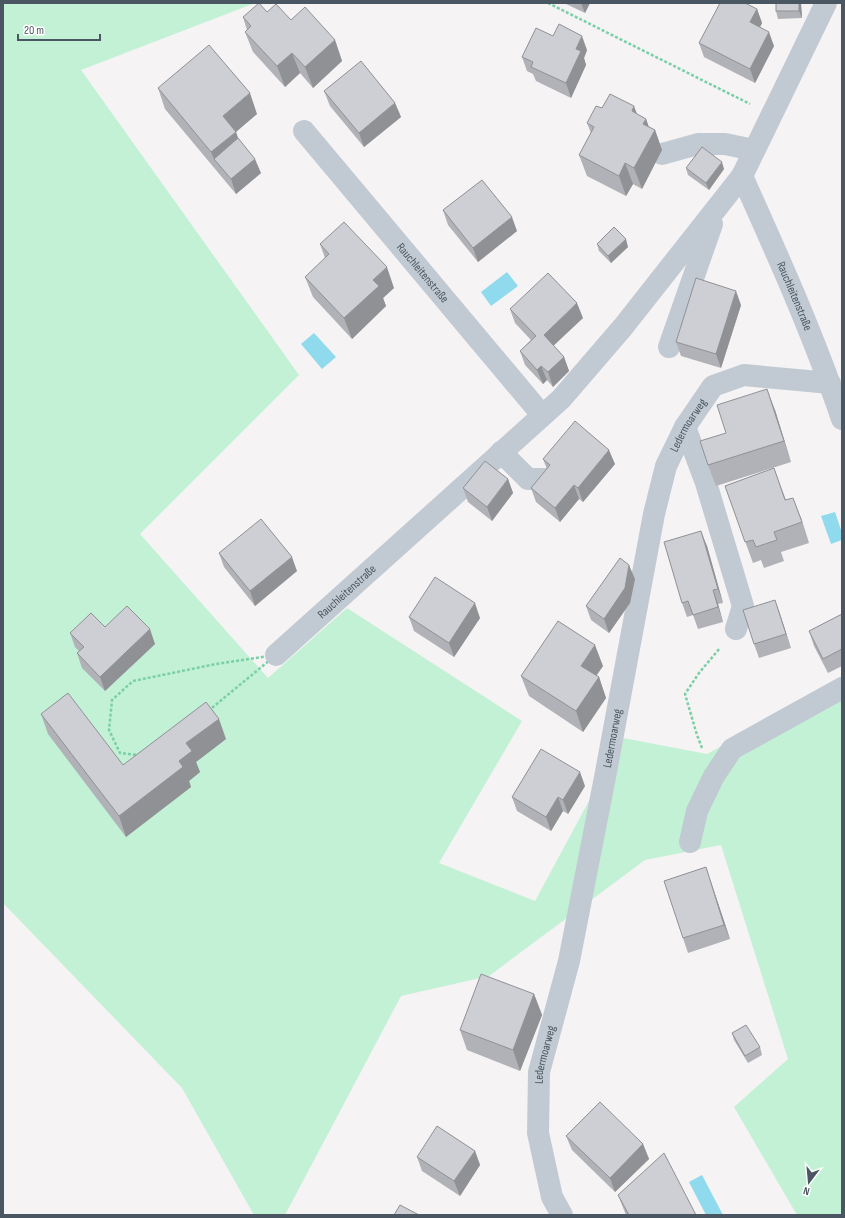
<svg xmlns="http://www.w3.org/2000/svg" width="845" height="1218" viewBox="0 0 845 1218" font-family="'Sofia Sans Condensed',sans-serif">
	<style>
		.green { fill: #c3f1d5 }
		.water { fill: #90daee }
		.lines { fill: none; stroke-linecap: round; stroke-linejoin: round }
		.path { stroke: #7ad0a6; stroke-width: 2.5; stroke-dasharray: 3 2; stroke-linecap: butt }
		.minor { stroke: #c1cad2; stroke-width: 22 }
		.wall { fill: #b0b2b7 }
		.shaded-wall { fill: #909195 }
		.building { fill: #cdcfd5; stroke: #909195 }
		.labels { text-anchor: middle; dominant-baseline: central; stroke-width: 3; stroke-linejoin: round; paint-order: stroke }
		.street-label { font-size: 12px; fill: #4a5661; stroke: #fff }
	</style>
	<rect width="100%" height="100%" fill="#f5f3f3"/>
	<path class="green" d="M3,3H255L81,70L299,375L140,534L268,678L347,608L522,721L439,863L535,901L623,738L707,754L842,681V1215H797L734,1107L788,1059L721,845L645,860L489,976L401,996L285,1215H254L182,1088L3,903Z"/>
	<g class="water">
		<path d="M507,272L518,286L491,306L481,292Z"/>
		<path d="M314,333L336,357L322,369L301,344Z"/>
		<path d="M835,512L842,533V540L831,544L821,516Z"/>
		<path d="M702,1175L723,1215H706L689,1182Z"/>
	</g>
	<g class="lines">
		<g class="path">
			<path d="M548,3L750,104"/>
			<path d="M276,655L184,731L146,756L120,753L109,730L112,700L133,681L216,664Z"/>
			<path d="M702,748L697,735L685,694L699,673L720,648"/>
		</g>
		<g class="minor">
			<path id="s1" d="M304,131L542,415"/>
			<path d="M662,154L698,144H725L754,150"/>
			<path id="s2" d="M742,176C778,256 814,336 842,419"/>
			<path d="M669,347L712,224"/>
			<path d="M685,427L706,483L743,606L736,629"/>
			<path d="M501,452L528,479H551"/>
			<path id="s3" d="M276,655L561,399L623,327L742,176L826,3"/>
			<path d="M690,842L697,811L714,776L732,749L842,688"/>
			<path id="s4" d="M562,1215L552,1197L538,1133L539,1072L569,961L606,772L654,514L666,466L685,427L713,386L744,375L830,383"/>
		</g>
	</g>
	<g class="wall">
		<path d="M564,3H590L585,13Z"/>
		<path d="M776,3H801L802,18L778,19L776,11Z"/>
		<path d="M757,9L762,23L760,27L774,46L755,83L704,57L699,43Z"/>
		<path d="M267,12L291,20L335,40L342,61L313,88L300,73L285,87L253,52L245,32L247,30L243,17Z"/>
		<path d="M553,36L587,50L584,58L586,65L571,98L536,81L533,74L527,71L522,57Z"/>
		<path d="M158,88L257,114L236,132L238,138L261,173L236,194L165,109Z"/>
		<path d="M324,91L395,103L401,117L364,147L330,106Z"/>
		<path d="M602,108L637,114L646,119L648,126L655,130L662,150L642,189L633,184L626,196L587,176L579,155L591,133L587,123Z"/>
		<path d="M686,168L724,169L709,190L688,175Z"/>
		<path d="M443,210L517,231L478,262L448,225Z"/>
		<path d="M320,244L394,288L383,298L386,306L352,339L313,297L305,277L325,258Z"/>
		<path d="M597,244L628,247L611,263L599,251Z"/>
		<path d="M741,305L721,368L681,356L676,342Z"/>
		<path d="M510,309L583,318L553,345L564,357L569,371L553,387L547,380L543,384L525,365L520,351L531,340L515,323Z"/>
		<path d="M775,410L791,462L716,486L708,465L726,433Z"/>
		<path d="M543,459L615,464L583,502L579,499L560,522L536,502L531,488L547,469Z"/>
		<path d="M774,468L786,500L801,518L809,543L781,552L784,561L764,568L761,560L753,563L725,486Z"/>
		<path d="M508,479L513,493L492,521L468,502L463,488Z"/>
		<path d="M707,546L723,603L718,604L723,622L698,629L693,615L687,617L682,603Z"/>
		<path d="M219,553L297,571L255,606L224,567Z"/>
		<path d="M635,579L630,603L609,633L591,620L586,606Z"/>
		<path d="M775,600L791,648L759,658L754,644Z"/>
		<path d="M842,614V666L828,673L814,646L809,631Z"/>
		<path d="M409,617L480,618L454,657L414,631Z"/>
		<path d="M70,633L155,644L105,691L82,668L77,653L79,651L75,647Z"/>
		<path d="M603,666L596,676L599,677L606,698L583,732L529,696L521,676Z"/>
		<path d="M41,714L123,765L226,739L196,762L200,772L189,781L191,787L126,837L48,734Z"/>
		<path d="M585,786L568,814L563,811L551,831L517,811L512,797Z"/>
		<path d="M711,882L730,939L688,953L683,938Z"/>
		<path d="M534,994L542,1015L520,1071L467,1050L460,1030Z"/>
		<path d="M732,1033L760,1047L762,1055L748,1063L734,1040Z"/>
		<path d="M566,1136L643,1144L649,1159L615,1192L572,1150Z"/>
		<path d="M475,1151L480,1165L460,1196L422,1171L417,1157Z"/>
		<path d="M618,1195L696,1215H626Z"/>
	</g>
	<g class="shaded-wall">
		<path d="M581,3H590L585,13Z"/>
		<path d="M799,3H801L802,18L799,11Z"/>
		<path d="M757,9L762,23L755,37L750,22Z"/>
		<path d="M769,32L774,46L755,83L750,69Z"/>
		<path d="M582,36L587,50L584,58L586,65L571,98L566,83L576,49Z"/>
		<path d="M335,40L342,61L313,88L305,67Z"/>
		<path d="M292,53L300,73L285,87L277,66Z"/>
		<path d="M250,93L257,114L230,137L223,116Z"/>
		<path d="M395,103L401,117L364,147L359,133Z"/>
		<path d="M634,106L642,127L632,111Z"/>
		<path d="M646,119L652,135L655,130L662,150L642,189L634,168L643,124Z"/>
		<path d="M236,132L243,153L214,159L211,152Z"/>
		<path d="M255,159L261,173L236,194L231,179Z"/>
		<path d="M722,162L724,169L709,190L706,183Z"/>
		<path d="M625,163L633,184L626,196L619,176Z"/>
		<path d="M512,217L517,231L478,262L473,248Z"/>
		<path d="M626,239L628,247L611,263L608,256Z"/>
		<path d="M387,267L394,288L383,298L386,306L352,339L344,318L373,280Z"/>
		<path d="M736,291L741,305L721,368L716,354Z"/>
		<path d="M577,303L583,318L549,350L544,335Z"/>
		<path d="M564,357L569,371L553,387L548,372Z"/>
		<path d="M541,366L547,380L543,384L537,370Z"/>
		<path d="M767,389L775,410L791,462L784,441Z"/>
		<path d="M609,450L615,464L583,502L578,488Z"/>
		<path d="M508,479L513,493L492,521L487,507Z"/>
		<path d="M574,485L579,499L560,522L555,508Z"/>
		<path d="M793,498L801,518L809,543L802,522Z"/>
		<path d="M701,531L707,546L723,603L718,589Z"/>
		<path d="M292,557L297,571L255,606L250,591Z"/>
		<path d="M629,565L635,579L630,603L609,633L604,619Z"/>
		<path d="M713,590L718,604L723,622L718,607Z"/>
		<path d="M775,600L780,614L791,648L786,634Z"/>
		<path d="M475,603L480,618L454,657L449,643Z"/>
		<path d="M150,629L155,644L105,691L100,677Z"/>
		<path d="M595,645L603,666L589,686L581,666Z"/>
		<path d="M599,677L606,698L583,732L576,711Z"/>
		<path d="M219,719L226,739L196,762L200,772L189,781L191,787L126,837L119,816L179,761L186,743Z"/>
		<path d="M580,772L585,786L568,814L563,800Z"/>
		<path d="M558,797L563,811L551,831L546,817Z"/>
		<path d="M706,867L730,939L724,925Z"/>
		<path d="M534,994L542,1015L520,1071L513,1050Z"/>
		<path d="M643,1144L649,1159L615,1192L610,1178Z"/>
		<path d="M475,1151L480,1165L460,1196L454,1181Z"/>
	</g>
	<g class="building">
		<path d="M259,3L267,12L276,4L291,20L305,7L335,40L305,67L292,53L277,66L245,32L251,26L243,17Z"/>
		<path d="M720,3H745L757,9L750,22L769,32L750,69L699,43Z"/>
		<rect x="776" y="3" width="23" height="8"/>
		<path d="M559,24L582,36L576,49L581,51L566,83L531,67L533,62L522,57L536,28L553,36Z"/>
		<path d="M209,45L250,93L223,116L236,132L211,152L158,88Z"/>
		<path d="M361,61L395,103L359,133L324,91Z"/>
		<path d="M610,94L634,106L632,111L646,119L643,124L655,130L634,168L625,163L619,176L579,155L594,127L587,123L596,106L602,108Z"/>
		<path d="M238,138L255,159L231,179L214,159Z"/>
		<path d="M702,147L722,162L706,183L686,168Z"/>
		<path d="M482,180L512,217L473,248L443,210Z"/>
		<path d="M344,222L387,267L373,280L379,286L344,318L305,277L329,254L320,244Z"/>
		<path d="M614,227L626,239L608,256L597,244Z"/>
		<path d="M548,273L577,303L544,335L564,357L548,372L541,366L537,370L520,351L536,336L510,309Z"/>
		<path d="M696,278L736,291L716,354L676,342Z"/>
		<path d="M767,389L784,441L708,465L700,441L726,433L717,405Z"/>
		<path d="M575,421L609,450L578,488L574,485L555,508L531,488L550,465L543,459Z"/>
		<path d="M485,461L508,479L487,507L463,488Z"/>
		<path d="M774,468L785,500L793,498L802,522L774,532L777,540L756,547L753,540L745,542L725,486Z"/>
		<path d="M261,519L292,557L250,591L219,553Z"/>
		<path d="M701,531L718,589L713,590L718,607L693,615L688,601L682,603L664,542Z"/>
		<path d="M620,558L629,565L625,588L604,619L586,606Z"/>
		<path d="M435,577L475,603L449,643L409,617Z"/>
		<path d="M775,600L786,634L754,644L743,610Z"/>
		<path d="M127,606L150,629L100,677L77,653L84,647L70,633L91,613L105,627Z"/>
		<path d="M842,614V649L823,659L809,631Z"/>
		<path d="M558,621L595,645L581,666L599,677L576,711L521,676Z"/>
		<path d="M68,693L123,765L206,702L219,719L186,743L192,751L179,761L183,767L119,816L41,714Z"/>
		<path d="M541,749L580,772L563,800L558,797L546,817L512,797Z"/>
		<path d="M706,867L724,925L683,938L664,881Z"/>
		<path d="M481,974L534,994L513,1050L460,1030Z"/>
		<path d="M746,1025L760,1047L745,1056L732,1033Z"/>
		<path d="M600,1102L643,1144L610,1178L566,1136Z"/>
		<path d="M437,1126L475,1151L454,1181L417,1157Z"/>
		<path d="M664,1153L696,1215H629L618,1195Z"/>
		<path d="M400,1205L419,1215H394Z"/>
	</g>
	<g class="labels">
		<g class="street-label">
			<text stroke="none"><textPath href="#s1" startOffset="185">Rauchleitenstraße</textPath></text>
			<text stroke="none"><textPath href="#s2" startOffset="131">Rauchleitenstraße</textPath></text>
			<text stroke="none"><textPath href="#s4" startOffset="813">Ledermoarweg</textPath></text>
			<text stroke="none"><textPath href="#s3" startOffset="95">Rauchleitenstraße</textPath></text>
			<text stroke="none"><textPath href="#s4" startOffset="489">Ledermoarweg</textPath></text>
			<text stroke="none"><textPath href="#s4" startOffset="165">Ledermoarweg</textPath></text>
		</g>
	</g>
	<rect width="845" height="1218" fill="none" stroke="#4a5661" stroke-width="8"/>
	<g transform="translate(809 1182) rotate(196)" stroke="#ffffff" stroke-width="3" paint-order="stroke">
	<path d="M0-3L7 15L0 10L-7 15Z" fill="#4a5661"/>
	<text y="-6" font-size="11" font-weight="bold" text-anchor="middle" fill="#4a5661">N</text>
	</g>
	<path d="M18 34v6h82v-6" fill="none" stroke="#4a5661" stroke-width="2"/>
	<text x="24" y="34" font-size="12" fill="#4a5661" stroke="#ffffff" stroke-width="3" paint-order="stroke">20 m</text>
</svg>
